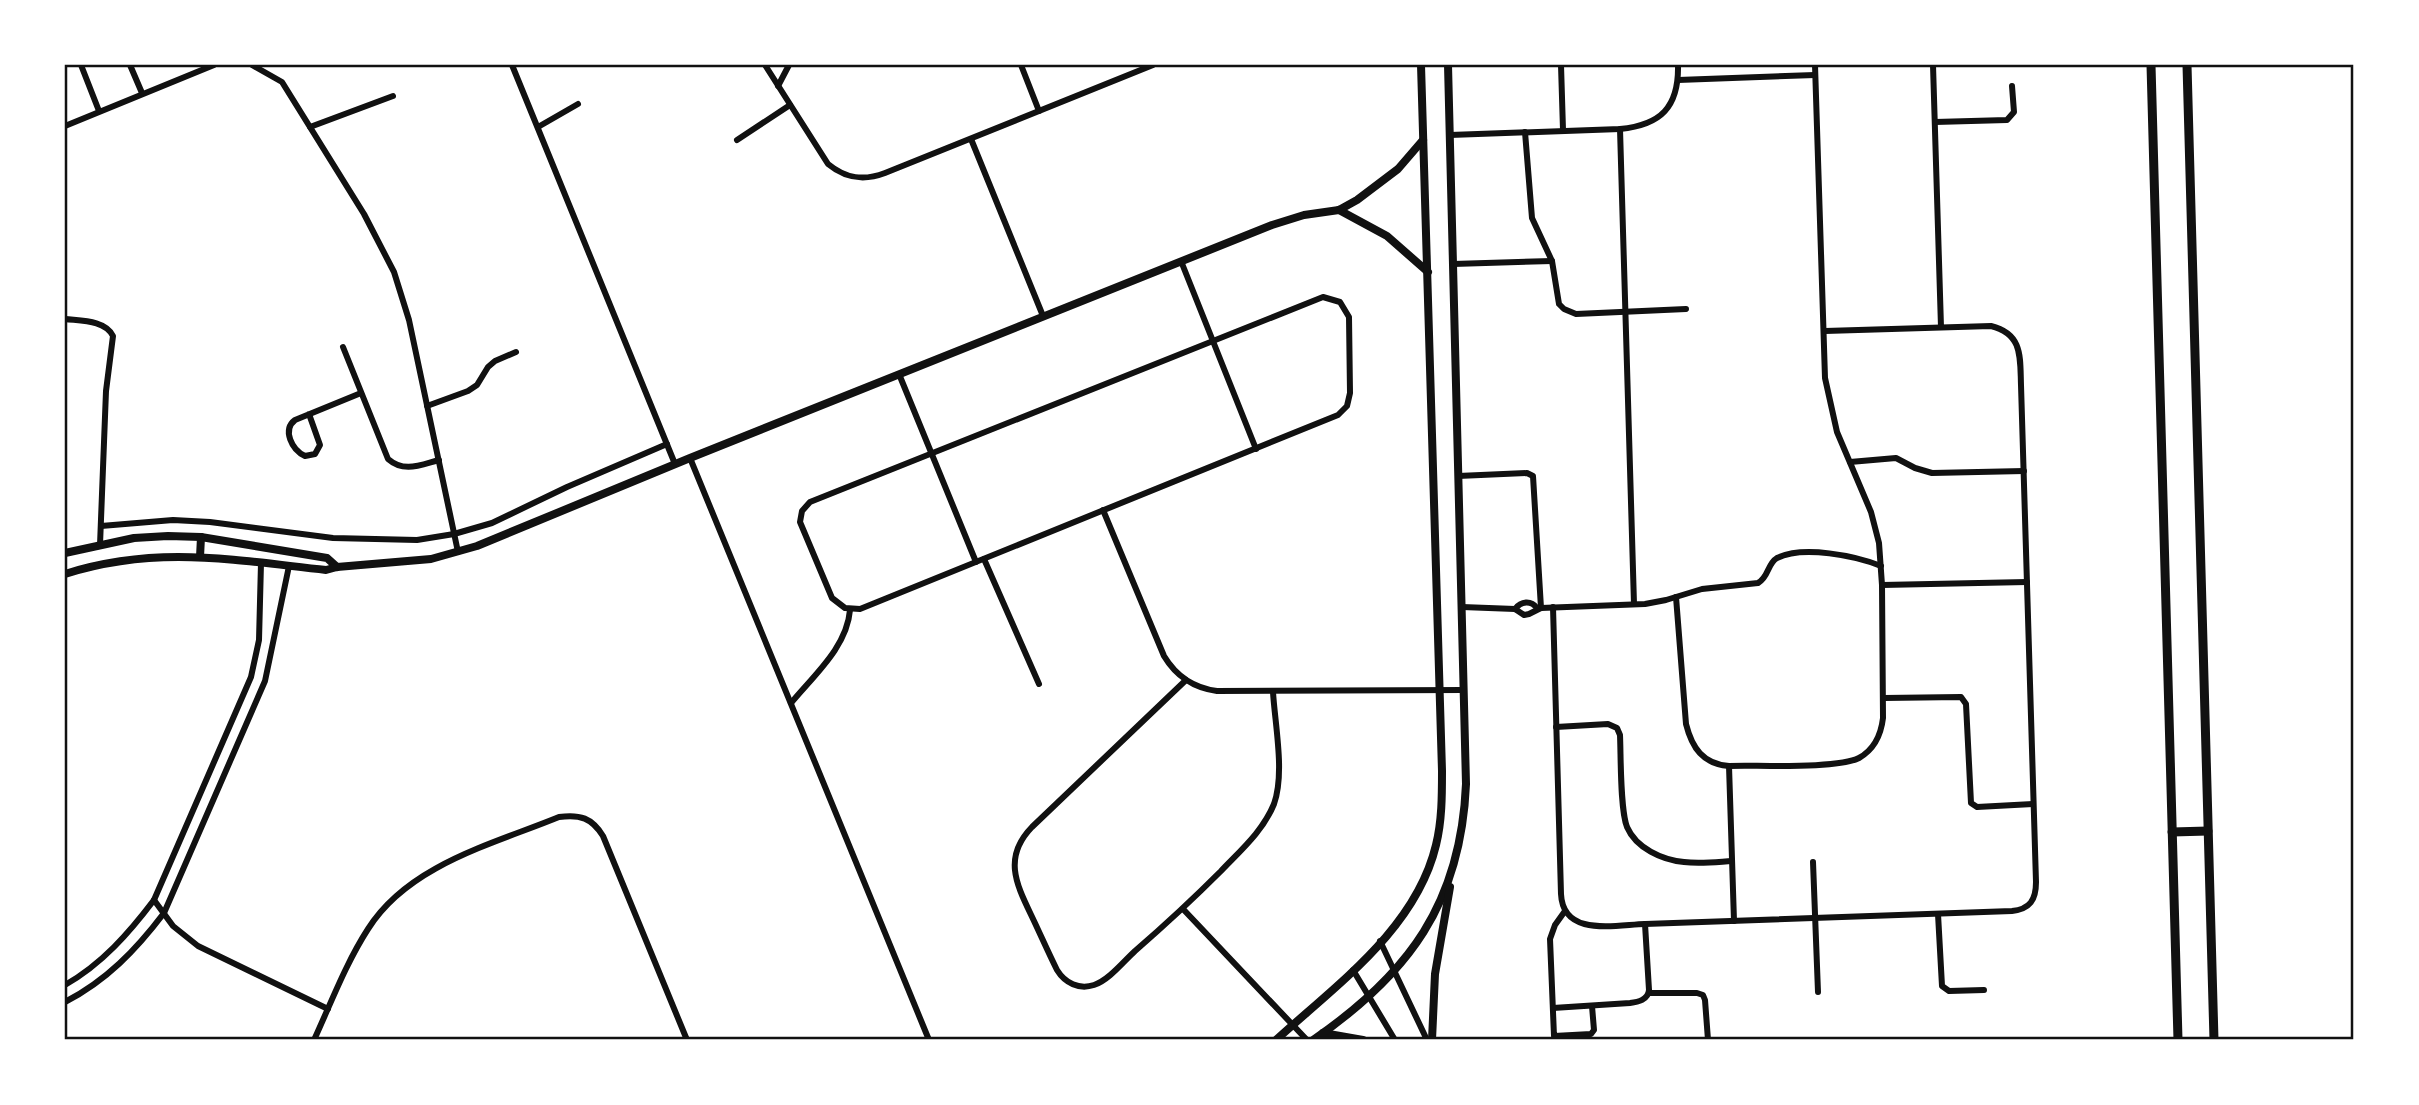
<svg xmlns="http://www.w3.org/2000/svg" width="2419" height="1105" viewBox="0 0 2419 1105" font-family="Overpass,sans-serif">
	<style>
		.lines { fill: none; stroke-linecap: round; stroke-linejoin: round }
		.minor { stroke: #111; stroke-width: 6 }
		.tertiary { stroke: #111; stroke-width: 8 }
		.secondary { stroke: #111; stroke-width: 9 }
		.neatline { fill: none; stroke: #111; stroke-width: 2.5 }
	</style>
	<rect width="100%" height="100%" fill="#fff"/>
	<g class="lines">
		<g class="minor">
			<path d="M81,65L99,111"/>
			<path d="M130,65L142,93"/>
			<path d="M252,65L282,82L364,214L394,272L409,320L458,552"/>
			<path d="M512,65L675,464"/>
			<path d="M765,65L828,164C846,179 864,181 885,173L1153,65"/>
			<path d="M1021,65L1039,111"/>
			<path d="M1561,65L1563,130"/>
			<path d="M1933,65L1941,327"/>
			<path d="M1678,80L1815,75"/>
			<path d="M778,86L789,65"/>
			<path d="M1935,122L2007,120L2014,112L2012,86"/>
			<path d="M65,126L214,65"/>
			<path d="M310,127L393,96"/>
			<path d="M538,127L578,104"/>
			<path d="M1620,129L1634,604"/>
			<path d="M1525,132L1532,218L1552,261L1559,304L1564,309L1576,314L1686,309"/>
			<path d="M1450,135L1620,129C1661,125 1679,107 1678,65"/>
			<path d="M971,139L1043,316"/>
			<path d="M737,140L790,105"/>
			<path d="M1181,261L1256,449"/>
			<path d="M1453,264L1552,261"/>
			<path d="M1323,297L1340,302L1349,317L1350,393L1347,406L1338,415L860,609L845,608L832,598L800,522L802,511L810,502Z"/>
			<path d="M65,319C81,321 105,320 113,336L106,391L100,545"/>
			<path d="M343,347L388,459C404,473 420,465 439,460"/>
			<path d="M899,374L976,562"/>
			<path d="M427,406L468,391L477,385L488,367L495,361L516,352"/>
			<path d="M309,414L320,445L315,454L305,456C292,450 282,430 295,420L361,393"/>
			<path d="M690,458L929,1040"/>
			<path d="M1850,462L1896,458L1915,468L1932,473L2024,471"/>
			<path d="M1458,476L1527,473L1533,476L1541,608"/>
			<path d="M1103,510L1164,656C1176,676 1194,688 1217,691L1464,690"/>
			<path d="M101,526L173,520L210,522L333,538L417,540L454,534L492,523L567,487L667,444"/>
			<path d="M984,559L1039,684"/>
			<path d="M1882,585L2027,582"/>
			<path d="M1676,597L1686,724C1692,748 1703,764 1729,766C1756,765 1839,769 1859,758C1875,749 1881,735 1883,718L1882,585L1879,543L1871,512L1837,432L1825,378L1815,65"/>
			<path d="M1462,607L1515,609L1524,615L1529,614L1541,608L1645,604L1666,600L1702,589L1758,583C1769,577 1767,564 1777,558C1803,545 1856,556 1881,566"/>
			<path d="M1553,607L1561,894C1563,937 1614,925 1645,924L2012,911C2030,909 2036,900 2036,882L2021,385C2020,357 2023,334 1991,326L1825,331"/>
			<path d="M1515,609C1521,601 1531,600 1537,608"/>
			<path d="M1186,680L1032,827C1001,859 1018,887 1034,921C1042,938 1049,954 1057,970C1065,983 1079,990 1094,985C1109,980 1123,962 1135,951C1165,925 1193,899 1221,871C1241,850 1263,831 1274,804C1285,773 1275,725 1273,692"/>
			<path d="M1884,698L1961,697L1966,704L1971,803L1977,807L2033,804"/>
			<path d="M791,703C814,675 847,647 850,610"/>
			<path d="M1556,727L1608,724L1617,728L1620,735C1621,757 1620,809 1627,827C1636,848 1662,860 1684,862C1700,864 1716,862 1732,861"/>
			<path d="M1729,766L1734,921"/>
			<path d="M1813,862L1818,992"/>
			<path d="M154,900L173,926L198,946L328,1009"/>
			<path d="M1183,909L1307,1040"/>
			<path d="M1565,911L1555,925L1550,939L1554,1036L1591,1034L1594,1030L1592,1006"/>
			<path d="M1938,914L1942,986L1949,991L1984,990"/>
			<path d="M1380,941L1427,1040"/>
			<path d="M1353,970L1395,1040"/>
			<path d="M65,985C102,964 129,933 154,900L251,677L259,640L261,563"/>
			<path d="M1649,993H1697L1703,995L1705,1000L1708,1040"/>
			<path d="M65,1002C106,981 136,950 164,913L265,681L289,566"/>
			<path d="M1553,1008L1630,1003C1638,1002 1648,1000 1649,990L1645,924"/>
			<path d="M314,1040C331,1003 346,963 368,929C408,865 493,844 559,817C580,814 592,818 603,836L687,1040"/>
		</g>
		<g class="tertiary">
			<path d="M1339,210L1387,236L1428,272"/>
			<path d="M65,553L134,538L168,536L201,537L327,558L337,567"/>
			<path d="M200,557L201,537"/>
			<path d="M65,574C157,545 233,560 326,570L337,567L431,559L477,546L690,458L1272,225L1304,215L1339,210L1357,200L1398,169L1423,140"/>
			<path d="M1323,1033L1363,1040"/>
			<path d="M1276,1040C1336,985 1416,929 1436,845C1442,821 1442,795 1442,771L1421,65"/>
			<path d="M1313,1040C1409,974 1461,903 1466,784L1448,65"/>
			<path d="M1432,1040L1435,974L1450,887"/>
		</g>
		<g class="secondary">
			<path d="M2151,65L2178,1040"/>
			<path d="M2187,65L2214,1040"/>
			<path d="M2172,832L2208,831"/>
		</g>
	</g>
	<rect width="2419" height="1105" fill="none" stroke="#ffffff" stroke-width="133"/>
	<rect x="66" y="66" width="2286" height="972" class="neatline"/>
</svg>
